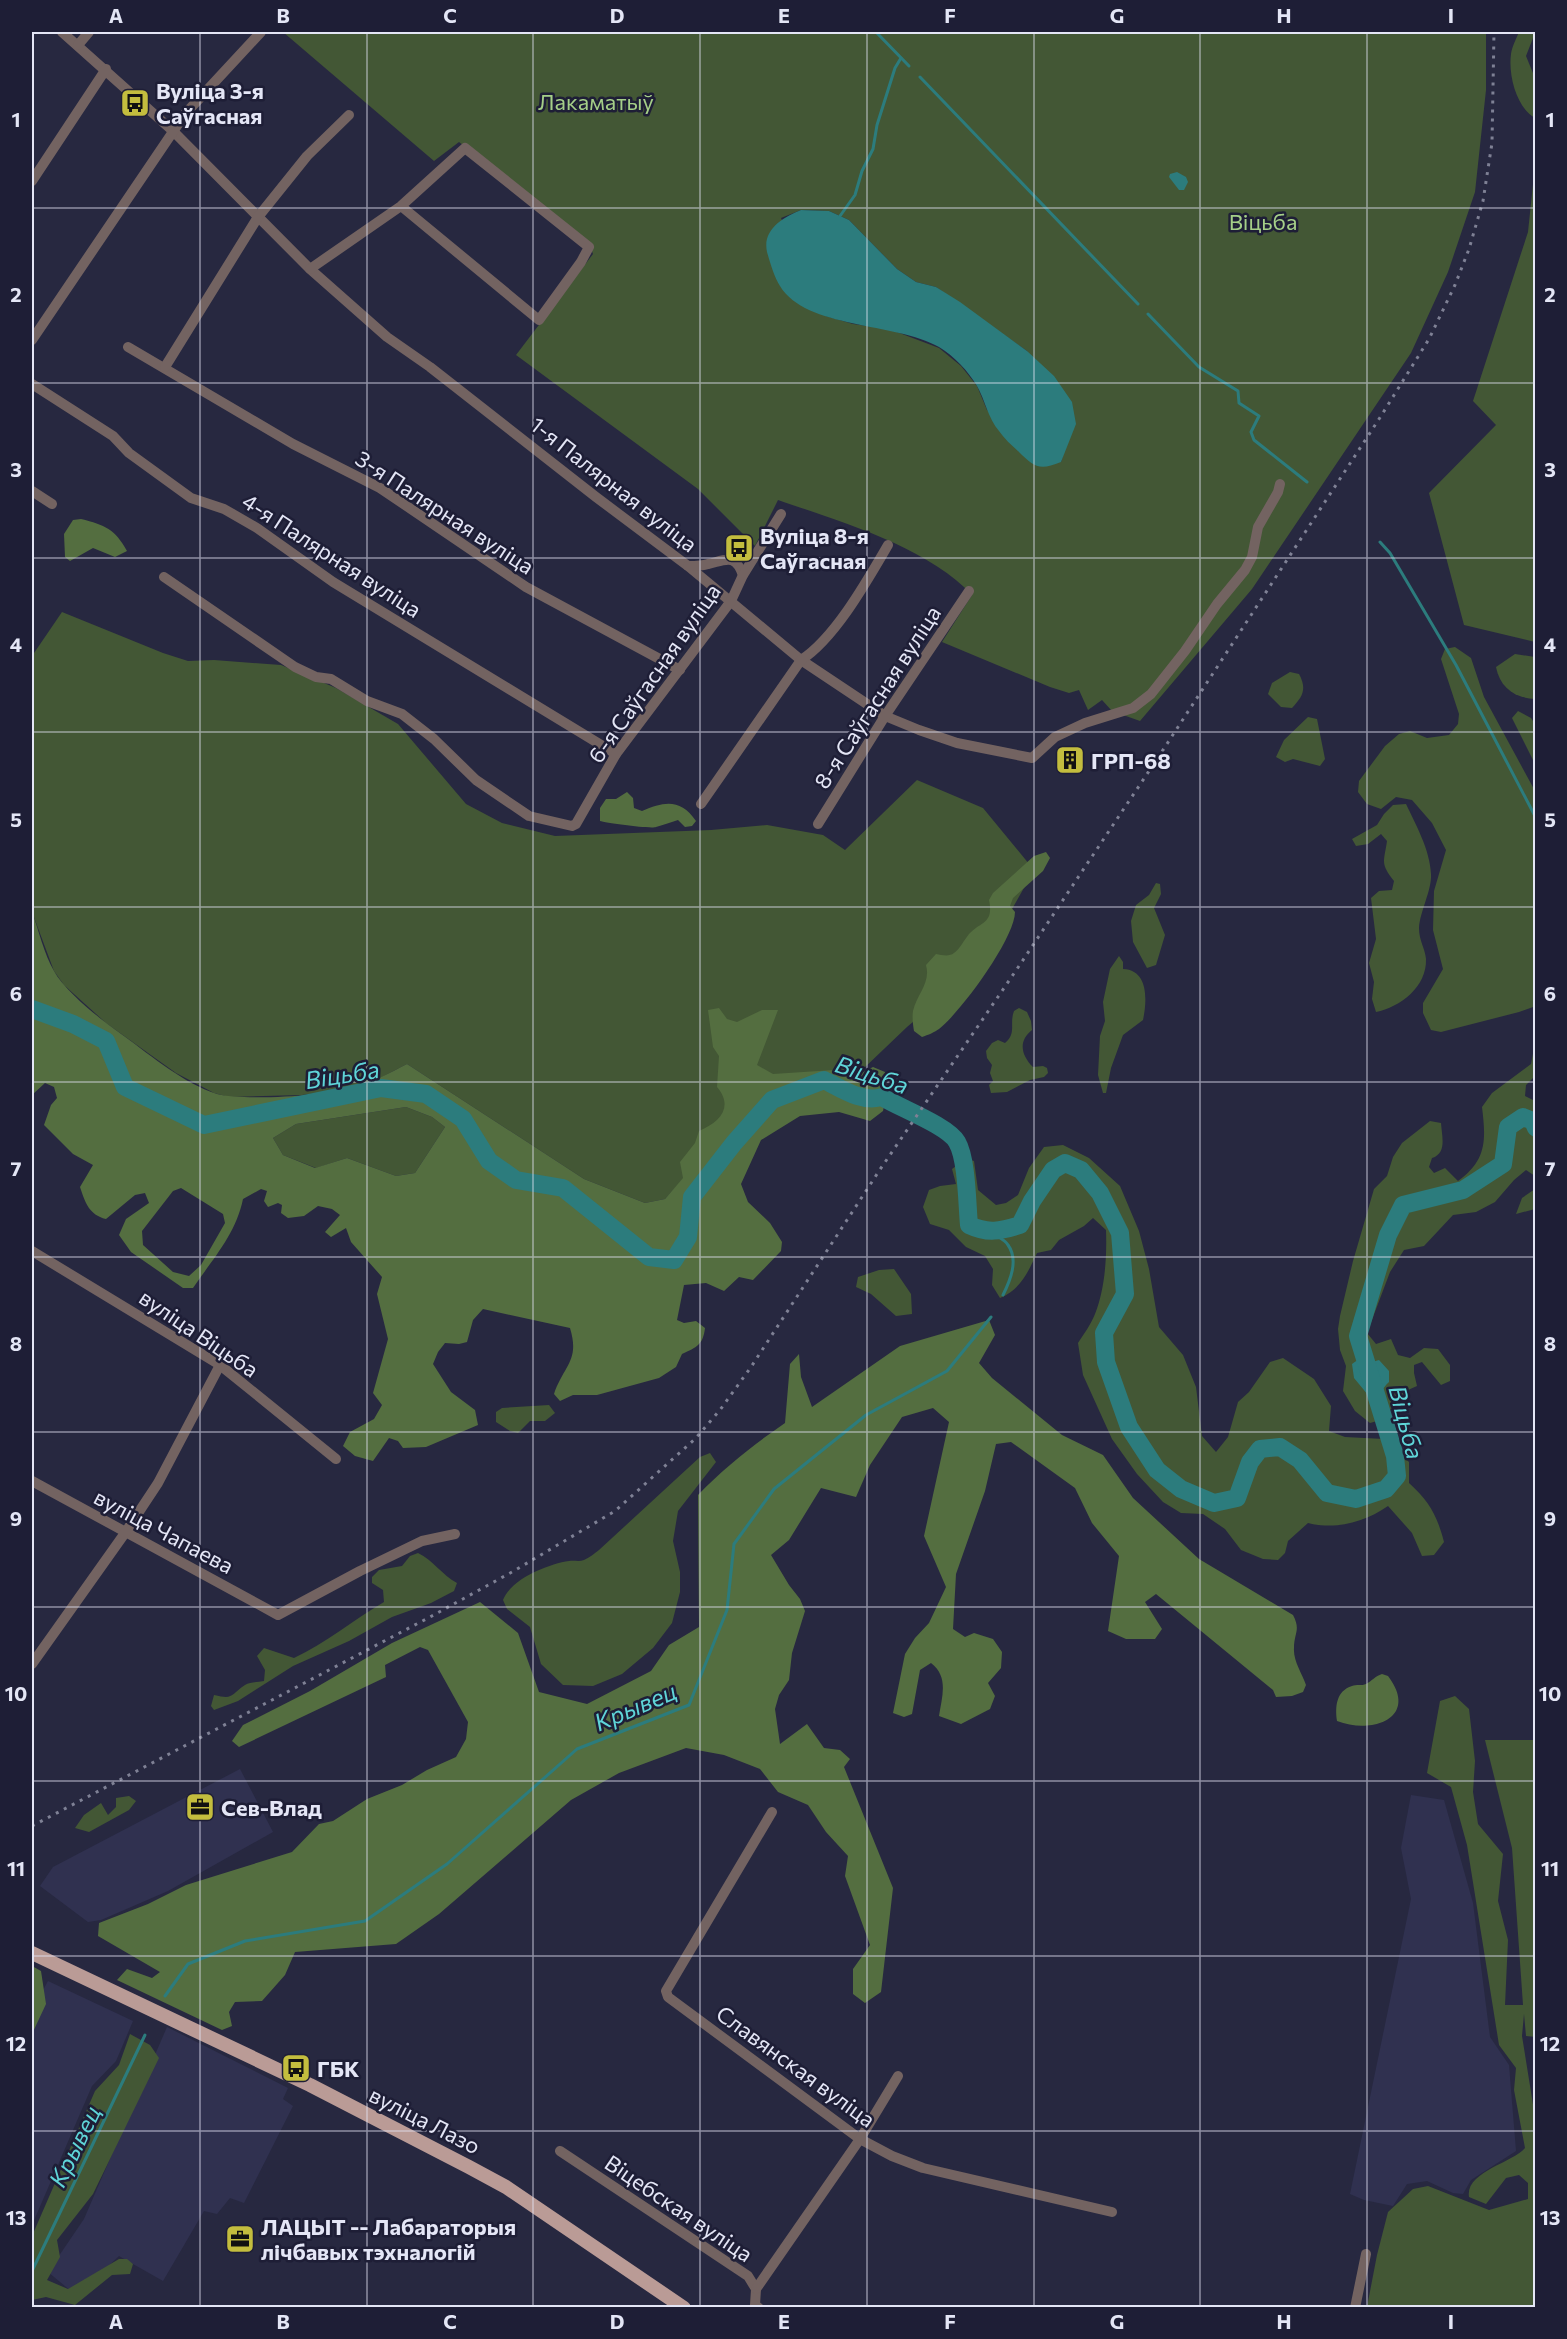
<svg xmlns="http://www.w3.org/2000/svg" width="1567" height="2339" viewBox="0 0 1567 2339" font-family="Commissioner,sans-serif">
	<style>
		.built { fill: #303150 }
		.green { fill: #435735; fill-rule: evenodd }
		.forest { fill: #546e40; fill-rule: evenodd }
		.water { fill: #2c7c7d }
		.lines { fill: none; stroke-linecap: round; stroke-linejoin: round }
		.stream { stroke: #2c7c7d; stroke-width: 3 }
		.river { stroke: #2c7c7d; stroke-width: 18 }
		.minor { stroke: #736361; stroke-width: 10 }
		.major { stroke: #ba9b96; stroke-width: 14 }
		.rail { stroke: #7f8195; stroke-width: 3; stroke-dasharray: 3 6; stroke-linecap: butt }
		.grid { fill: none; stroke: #e4e6f6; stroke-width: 1.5; stroke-opacity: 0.55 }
		.labels { text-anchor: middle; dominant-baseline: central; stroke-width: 5; stroke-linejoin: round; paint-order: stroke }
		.poi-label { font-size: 22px; font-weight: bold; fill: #e4e6f6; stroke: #1e1e36; text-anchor: start }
		.park-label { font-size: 22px; fill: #a5cf88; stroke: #1e1e36 }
		.street-label { font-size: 22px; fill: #e4e6f6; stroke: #1e1e36 }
		.water-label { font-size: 24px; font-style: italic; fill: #5fd5d8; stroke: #1e1e36 }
		.neatline { fill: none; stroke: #e4e6f6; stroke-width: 2 }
		.grid-label { font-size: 20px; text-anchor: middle; font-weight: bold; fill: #e4e6f6 }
	</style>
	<rect width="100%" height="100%" fill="#272840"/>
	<g class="built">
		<path d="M240,1769L273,1832L168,1891L101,1920L88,1922L40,1886L53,1867Z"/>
		<path d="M1411,1795L1444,1800L1473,1903L1490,2037L1509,2065L1516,2151L1471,2180L1463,2194L1453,2193L1427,2181L1407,2184L1393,2206L1364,2200L1350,2194L1411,1899L1401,1848Z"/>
		<path d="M48,1981L133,2021L116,2061L92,2086L32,2225V2011Z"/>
		<path d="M167,2027L288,2088L283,2099L293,2106L244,2203L230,2198L217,2214L204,2211L163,2281L119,2256L77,2296L48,2272L84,2219Z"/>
	</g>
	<g class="green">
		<path d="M283,32H1486V90L1475,192L1448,272L1411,353L1252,589L1140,721L1112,711L1102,700L1088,710L1079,690L1069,693L1050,687L942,642L972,595C928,547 839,521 778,500L755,546L698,489L516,355L593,254L588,241L459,142L434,161ZM801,210L829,211L849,220L897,269L916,282L936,287L1027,351L1067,443L1061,462L987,410L977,386L961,366L939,348L889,329L853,324L826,316L781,218Z"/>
		<path d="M1519,32H1535V55L1533,38L1526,56L1535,78V118C1517,108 1508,76 1511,54C1512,47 1516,39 1519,32Z"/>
		<path d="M1535,165V642L1464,625L1429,493L1496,425L1473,401L1528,232Z"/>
		<path d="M62,612L163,653L188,661L214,660L281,665L336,688L398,724L466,804L502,823L555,836L711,830L767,825L823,835L845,850L917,780L983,808L1034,870L981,964L907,1027L862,1070H834L684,1178L665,1199L645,1203L584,1179L407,1064L382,1077L351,1089L302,1095L229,1097L214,1093L176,1073L106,1023L64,985L54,971L32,912V656Z"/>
		<path d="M1455,647L1471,658L1484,697L1535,791L1536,1006L1519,1012L1441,1032L1431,1030L1423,1013V1003L1443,969L1433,930L1434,891L1446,850L1432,823L1412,800L1396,797L1381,809L1367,804L1358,792L1359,781L1385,746L1399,734L1410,731L1427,738L1449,735L1458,724L1459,714L1441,659L1445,649Z"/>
		<path d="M1515,654L1535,657V699C1515,698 1500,688 1496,667Z"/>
		<path d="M1290,672L1299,674C1307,689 1303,696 1292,708L1281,707L1268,694L1272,683Z"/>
		<path d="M1518,711L1531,718L1535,724V764L1512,718Z"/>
		<path d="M1308,717L1317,719L1325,759L1320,766L1293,759L1285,762L1276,757L1284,740Z"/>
		<path d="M1406,804C1416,825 1430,850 1431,874C1432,890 1420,911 1419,928C1419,941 1425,948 1426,959C1427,987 1400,1007 1376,1012L1372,999L1374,982L1369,963L1376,939L1371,898L1379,891L1392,890L1394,881C1380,863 1384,862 1387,841L1381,834L1368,844L1356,846L1352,839L1377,825L1384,814L1393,805Z"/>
		<path d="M1156,883L1160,884L1161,894L1154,908L1165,935L1156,965L1147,968L1133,942L1131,921L1136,905L1149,895Z"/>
		<path d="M1119,956L1123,962V969C1149,970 1147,1001 1143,1020L1123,1035L1111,1068L1106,1093H1103L1098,1075L1100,1036L1105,1021L1103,1002L1110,969Z"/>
		<path d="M1019,1008L1027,1012L1031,1021L1032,1030C1018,1041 1021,1055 1033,1067L1043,1066L1047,1068L1048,1073L1044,1077L1030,1080L1007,1092L991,1093L989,1085L993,1081L990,1073L992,1065L987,1058L986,1051L992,1043L998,1040L1005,1043C1017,1033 1009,1024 1014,1011Z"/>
		<path d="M1535,1043V1076L1526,1085L1525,1096L1535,1101V1176L1526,1170L1514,1180L1495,1202L1476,1212L1453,1215L1424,1246L1404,1250L1390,1272L1367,1333L1376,1344L1391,1339L1398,1355L1410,1358L1424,1348L1438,1349L1450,1365V1381L1441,1385L1422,1362L1414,1365V1373L1417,1386L1408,1390L1381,1420L1370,1423L1355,1411L1343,1391L1346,1366L1340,1350L1338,1329L1340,1316L1353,1261L1374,1189L1387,1176L1393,1157L1402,1143L1430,1121L1441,1123C1442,1137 1447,1153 1432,1158L1429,1167L1434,1173L1445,1168L1458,1181C1487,1160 1486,1140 1482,1107L1492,1093L1531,1064Z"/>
		<path d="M406,1107L432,1117L445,1127L415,1173L396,1176L347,1158L316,1168L283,1155L273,1138L296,1124Z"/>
		<path d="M1063,1145L1089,1158L1120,1186L1139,1231L1149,1269L1159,1327L1183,1355L1196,1387L1202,1436L1216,1452L1228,1437L1238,1402L1249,1392L1270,1362L1283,1358L1314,1379L1331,1406L1329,1431L1345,1437L1384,1439L1409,1462V1483C1429,1501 1437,1515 1444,1542L1434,1555L1422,1556L1412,1533L1388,1506C1365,1522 1336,1530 1308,1523L1288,1541L1285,1553L1278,1560L1263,1559L1241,1550L1225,1529L1203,1514L1181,1513L1163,1502L1137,1474L1112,1439L1083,1375L1078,1343C1084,1334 1091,1324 1095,1314C1105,1289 1107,1257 1106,1230L1093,1218L1084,1226L1059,1240L1051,1250L1037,1253C1028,1272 1021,1289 1000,1298L992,1285L993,1269L985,1256L966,1247L949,1230L930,1224L923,1207L929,1190L940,1186L956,1184L952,1169L966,1159L974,1161L978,1190L996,1205L1006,1203L1018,1195L1029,1168L1044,1147Z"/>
		<path d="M1535,1189V1209L1516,1214L1522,1198Z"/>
		<path d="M894,1269L911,1294L912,1314L896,1316L871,1294L856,1287L858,1277L879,1270Z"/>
		<path d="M549,1405L555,1413L545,1421H530L518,1433L510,1431L496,1422V1412L502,1408Z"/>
		<path d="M710,1453L716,1462L678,1511L673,1541L680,1572V1592L672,1623L653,1648L622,1674L593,1686L563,1685L541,1664L530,1627L507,1609L503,1600C511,1579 548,1564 569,1561C574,1560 579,1562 584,1560C589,1558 595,1553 599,1550L700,1457Z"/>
		<path d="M418,1553C433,1560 442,1575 457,1583L454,1591L431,1603L392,1617L349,1641L293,1666L238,1701L214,1710L211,1706L214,1695C234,1700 230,1695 245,1685C250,1682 258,1682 264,1681L265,1670L257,1656L264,1648L294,1658C326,1643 353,1620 384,1602L383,1590L372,1583V1577L379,1570L402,1566L410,1556Z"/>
		<path d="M1455,1696L1469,1709L1475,1761L1473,1792L1478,1824L1503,1854L1498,1901L1508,1940L1505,2005H1523L1512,1848L1485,1740H1535L1536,2037L1526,2036L1524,2014L1522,2036L1536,2123L1535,2307H1367L1377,2255L1388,2212L1413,2189L1428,2186L1489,2210L1528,2199V2183L1519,2175L1506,2178L1486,2204L1469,2197C1465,2172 1512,2163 1525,2148L1514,2090L1516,2068L1499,2045L1467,1845L1451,1787L1427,1773L1440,1701Z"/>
		<path d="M129,1796L136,1801L129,1810L89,1832L75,1828L84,1815L101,1803L108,1815L116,1807V1798Z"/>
		<path d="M130,2034L150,2045L159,2058L93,2194L57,2240L60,2257L47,2280L68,2289L119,2259H127L133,2264L130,2274L112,2275L75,2305L46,2297L32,2300V2236L95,2091L119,2065Z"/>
	</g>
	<g class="forest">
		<path d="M81,519C105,525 115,529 127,551L115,557L93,548L70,561L65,557L64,534L73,520Z"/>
		<path d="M627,792L633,798L634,808L642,811C665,801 681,799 696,821L692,826L685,827L678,820C671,822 664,825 656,827C651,829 606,823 600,821V808L606,799H616Z"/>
		<path d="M1046,852L1050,858L1043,871L1013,898L1010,906L1015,912C1015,938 961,1012 939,1029C935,1032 928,1035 922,1037L914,1031C913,1025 912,1017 913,1011C917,994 931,983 926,965L936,954C942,955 949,957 954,953C960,949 964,940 969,934C981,921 994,924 989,900L993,893L1034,856Z"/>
		<path d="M32,912C39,931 44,954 54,971C66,993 104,1022 124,1036C153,1057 183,1083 217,1094C242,1101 327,1096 353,1088C372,1082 390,1073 407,1064L584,1179L645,1203L665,1199L683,1178L680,1162L695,1143L699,1131C720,1122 734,1107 717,1087L719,1056L713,1047L708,1010L719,1008L727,1019L737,1022L762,1010H778L757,1065L773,1074L834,1070L861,1073L873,1067L885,1072L887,1091L883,1111L870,1121L839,1112L800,1116L761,1140L741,1184L748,1202L770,1223L782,1242L781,1251L753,1280L739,1277L724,1291L706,1283L684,1285L677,1320L684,1323L696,1321L705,1328C703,1345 697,1347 682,1354L676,1367L659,1378L597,1395H573L560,1401L554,1394C564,1365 580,1361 570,1328L483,1309L473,1320L467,1342L459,1344L445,1343L438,1352L433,1364L451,1392L475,1410L478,1425L426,1447L403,1448L398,1441L389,1438L373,1461L355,1456L343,1446L350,1432L374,1419L382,1405L373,1393L388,1339L377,1294L382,1277L351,1242L346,1228L331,1237L325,1232L340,1215L332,1209L318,1206L304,1216L288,1218L281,1213L282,1205L278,1203L268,1207L264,1201L267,1191L261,1189L243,1199C236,1234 212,1260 193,1288H183L131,1252L119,1235L126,1219L149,1203L145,1193L135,1195L106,1219C89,1215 85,1202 80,1187L93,1165L73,1154L44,1125L51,1105L57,1098L54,1087L45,1083L32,1095ZM406,1107L432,1117L445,1127L415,1173L396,1176L347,1158L315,1168L283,1155L273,1138L296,1124ZM181,1188L223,1214L225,1223L201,1265L189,1276L173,1272L143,1245L142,1231L173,1191Z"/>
		<path d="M989,1320L995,1335L979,1363L992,1378L1062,1435L1103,1455L1133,1498L1199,1559L1293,1615C1301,1630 1294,1633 1294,1648C1293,1661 1302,1673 1306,1685L1303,1692L1292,1696L1276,1697L1273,1690L1156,1594L1145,1602L1162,1629L1155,1639H1126L1108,1631L1119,1556L1092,1523L1075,1488L1011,1442L996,1444L985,1491L956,1574L953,1629L965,1637L974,1633L993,1639L1002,1652L1001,1668L988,1683L995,1696L990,1709L961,1724L939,1716C942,1696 949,1677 931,1663L920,1670L912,1714L904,1717L893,1713L905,1654L915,1638L929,1623L946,1587L924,1536L949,1422L933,1408L902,1417L870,1465L856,1497L821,1488L789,1540L771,1555L789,1585L800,1599L805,1611L792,1653L789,1680L779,1695L775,1709L780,1744L807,1724L824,1748L840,1750L850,1759L844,1767L893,1888L881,1992L865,2003L853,1994V1969L870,1945L845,1876L848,1856L826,1832L808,1805L778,1792L760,1769L724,1755L686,1748L619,1773L571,1800L439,1914L396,1944L295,1952L285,1975L262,2001L235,2002L229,2012L232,2026L222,2030L117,1980L127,1969L152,1978L160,1972L98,1936L99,1923L148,1904L186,1885L292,1852L319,1824L333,1821L367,1799L402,1785L427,1770L456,1757L466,1739L468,1722L428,1650L420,1647L385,1665L386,1677L239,1747L232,1741L243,1725L310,1691L392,1643L480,1602L518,1633L539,1692L587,1704L651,1671L669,1645L699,1627L698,1495C725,1467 753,1445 785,1423L790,1364L799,1354L801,1377L812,1407L900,1346Z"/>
		<path d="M1382,1674L1388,1676C1420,1718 1372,1735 1337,1721C1335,1707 1336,1691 1352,1686C1356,1684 1362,1686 1366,1684C1372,1681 1375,1676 1382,1674Z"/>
		<path d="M32,1966L41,1971L46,2004L32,2034Z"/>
	</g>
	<g class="water">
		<path d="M1177,172L1186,177L1188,182L1184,190H1179L1169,177L1170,174Z"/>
		<path d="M801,210L829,211L849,220L897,269L916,282L936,287L960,302L1027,351L1054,376L1072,402L1076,424L1061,462C1039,471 1034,467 1018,451C1011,445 1004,438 999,431C988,418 985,400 977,386C969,372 953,355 939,347C895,322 806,329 780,286C774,277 770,262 767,252C762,229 784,217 801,210Z"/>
		<path d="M1359,1359L1365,1364L1379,1360L1389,1371V1382C1382,1388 1381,1395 1373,1401L1354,1378L1352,1364Z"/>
	</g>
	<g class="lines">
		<g class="stream">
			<path d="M876,32L909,66"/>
			<path d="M920,77L1138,304"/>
			<path d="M840,216L855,195L862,171L873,149L877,125L895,68L901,58"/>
			<path d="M1148,314L1199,367L1238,391L1239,403L1259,416L1251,432L1254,440L1307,482"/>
			<path d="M1380,542L1390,553L1456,665L1536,818"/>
			<path d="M989,1231C994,1235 1005,1239 1008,1245C1019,1260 1010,1281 1003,1295"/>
			<path d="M165,1996L188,1964L245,1941L365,1921L447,1864L577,1749L689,1705L727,1610L734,1544L774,1489L866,1415L947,1371L991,1317"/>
			<path d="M32,2271L145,2035"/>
		</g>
		<path class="river" d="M32,1009L73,1024L106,1041L125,1087L204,1125L381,1088L426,1094L463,1119L489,1161L516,1180L563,1188L649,1257L674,1260L688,1237L692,1197L734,1143L772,1100L824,1080C842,1089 862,1103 882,1097C900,1108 948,1126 957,1142C967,1159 967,1204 969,1225C988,1234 1000,1231 1020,1225L1032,1201L1053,1170L1065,1163L1081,1170L1100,1193L1120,1233L1125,1294L1104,1333L1106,1362L1129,1427L1157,1470L1181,1489L1214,1503L1237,1498L1250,1462L1260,1449L1280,1447L1300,1460L1327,1493L1356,1499L1386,1489L1397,1476L1395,1456L1358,1336L1388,1235L1403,1205L1463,1190L1503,1164L1508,1127L1523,1117L1533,1121L1536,1128"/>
		<g class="minor">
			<path d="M62,32L173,131L310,269L387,337L430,367L596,497L688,566L801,660L885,716L919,730L957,743L1032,758L1055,737L1085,723L1133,708L1151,694L1185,651L1217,604L1245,570L1252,557L1258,527L1278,492L1280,484"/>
			<path d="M78,45L89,32"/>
			<path d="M32,181L106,69"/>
			<path d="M310,269L401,206L465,148L589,247L581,262L539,320L401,206"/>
			<path d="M32,340L185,114L261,32"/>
			<path d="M128,347L293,444L380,488L526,587L680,670"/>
			<path d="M165,367L258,217L307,156L349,115"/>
			<path d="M32,384L113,436L129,453L191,498L224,509L257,528L333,582L616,754"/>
			<path d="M32,491L52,504"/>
			<path d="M688,566C695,566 702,566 708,564C726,560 735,553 743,575"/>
			<path d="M164,577L295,667L316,677L331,679L367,701L402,714L434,739L476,780L529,816L572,826L576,824L616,754L731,601L743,575L781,514"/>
			<path d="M701,804L801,660C835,638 867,581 888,545"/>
			<path d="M818,824L885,716L969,591"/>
			<path d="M32,1251L220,1365L336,1459"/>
			<path d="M32,1481L278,1615L360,1571L422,1541L455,1534"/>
			<path d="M32,1664L125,1533L158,1483L220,1365"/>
			<path d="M772,1812L666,1991L668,1997L860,2139L892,2156L923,2168L1112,2212"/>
			<path d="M560,2151L748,2276L756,2289L755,2305L759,2308"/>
			<path d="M756,2289L860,2139L898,2076"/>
			<path d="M1355,2308L1366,2254"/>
		</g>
		<path class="major" d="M32,1953L310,2085L469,2167L506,2187L684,2308"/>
		<path class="rail" d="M32,1826L430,1617L512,1572L615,1511L695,1439L720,1410L751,1367L879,1171L1017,969L1161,753L1381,416L1429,339L1455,285L1469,249L1483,201L1492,143L1494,32"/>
	</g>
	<path class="grid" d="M200,32V2308M367,32V2308M533,32V2308M700,32V2308M867,32V2308M1034,32V2308M1200,32V2308M1367,32V2308M32,208H1536M32,383H1536M32,558H1536M32,732H1536M32,907H1536M32,1082H1536M32,1257H1536M32,1432H1536M32,1607H1536M32,1781H1536M32,1956H1536M32,2131H1536"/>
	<defs>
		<g id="bus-square" transform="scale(1.5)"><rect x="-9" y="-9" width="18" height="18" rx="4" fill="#c3bd3e" stroke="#1e1e36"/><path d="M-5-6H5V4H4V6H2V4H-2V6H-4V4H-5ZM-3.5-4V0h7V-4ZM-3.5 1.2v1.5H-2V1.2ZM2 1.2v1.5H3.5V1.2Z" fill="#111"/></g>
		<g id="building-square" transform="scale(1.5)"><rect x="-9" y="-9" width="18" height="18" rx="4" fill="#c3bd3e" stroke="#1e1e36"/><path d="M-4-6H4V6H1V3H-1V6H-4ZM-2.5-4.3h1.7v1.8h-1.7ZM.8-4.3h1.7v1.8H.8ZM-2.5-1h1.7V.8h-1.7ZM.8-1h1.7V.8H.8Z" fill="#111"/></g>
		<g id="office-square" transform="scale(1.5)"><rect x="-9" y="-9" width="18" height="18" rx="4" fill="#c3bd3e" stroke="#1e1e36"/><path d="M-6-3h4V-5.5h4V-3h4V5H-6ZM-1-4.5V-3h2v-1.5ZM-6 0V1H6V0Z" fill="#111"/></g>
	</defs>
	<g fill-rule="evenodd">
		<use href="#bus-square" x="135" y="103"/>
		<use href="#bus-square" x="739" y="548"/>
		<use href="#building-square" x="1070" y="760"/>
		<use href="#office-square" x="200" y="1807"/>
		<use href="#bus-square" x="296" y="2068"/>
		<use href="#office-square" x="240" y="2239"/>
	</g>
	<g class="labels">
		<g class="poi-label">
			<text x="156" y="90">Вуліца 3-я<tspan x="156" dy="25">Саўгасная</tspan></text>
			<text x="760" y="535">Вуліца 8-я<tspan x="760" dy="25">Саўгасная</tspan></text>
			<text x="1091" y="760">ГРП-68</text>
			<text x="221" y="1807">Сев-Влад</text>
			<text x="317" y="2068">ГБК</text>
			<text x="261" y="2226">ЛАЦЫТ -- Лабараторыя<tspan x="261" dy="25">лічбавых тэхналогій</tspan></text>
		</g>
		<g class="park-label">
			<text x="596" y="101">Лакаматыў</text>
			<text x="1263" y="221">Віцьба</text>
		</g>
		<g class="street-label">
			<text transform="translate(614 484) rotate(38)">1-я Палярная вуліца</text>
			<text transform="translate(445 512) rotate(33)">3-я Палярная вуліца</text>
			<text transform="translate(332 555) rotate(33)">4-я Палярная вуліца</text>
			<text transform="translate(654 673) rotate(-55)">6-я Саўгасная вуліца</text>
			<text transform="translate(877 697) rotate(-57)">8-я Саўгасная вуліца</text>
			<text transform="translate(199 1333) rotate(34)">вуліца Віцьба</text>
			<text transform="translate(164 1531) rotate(28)">вуліца Чапаева</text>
			<text transform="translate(796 2066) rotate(36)">Славянская вуліца</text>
			<text transform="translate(425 2120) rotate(27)">вуліца Лазо</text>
			<text transform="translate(679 2208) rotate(34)">Віцебская вуліца</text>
		</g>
		<g class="water-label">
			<text transform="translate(342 1074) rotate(-9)">Віцьба</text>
			<text transform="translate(872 1074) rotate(18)">Віцьба</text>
			<text transform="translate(1407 1422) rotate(75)">Віцьба</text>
			<text transform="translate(635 1706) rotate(-23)">Крывец</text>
			<text transform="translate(74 2146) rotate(-64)">Крывец</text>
		</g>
	</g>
	<rect width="1567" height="2339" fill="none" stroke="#1e1e36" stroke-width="66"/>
	<rect x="33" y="33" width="1501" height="2273" class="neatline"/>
	<g class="grid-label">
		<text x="116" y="23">A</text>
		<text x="283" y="23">B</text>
		<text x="450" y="23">C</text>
		<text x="617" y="23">D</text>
		<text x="784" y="23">E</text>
		<text x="950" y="23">F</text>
		<text x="1117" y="23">G</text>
		<text x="1284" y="23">H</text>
		<text x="1451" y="23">I</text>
		<text x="16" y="127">1</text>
		<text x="1550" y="127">1</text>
		<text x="16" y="302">2</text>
		<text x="1550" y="302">2</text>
		<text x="16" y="477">3</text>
		<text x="1550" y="477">3</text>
		<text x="16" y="652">4</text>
		<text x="1550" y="652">4</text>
		<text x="16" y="827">5</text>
		<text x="1550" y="827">5</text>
		<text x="16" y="1001">6</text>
		<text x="1550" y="1001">6</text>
		<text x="16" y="1176">7</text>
		<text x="1550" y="1176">7</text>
		<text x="16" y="1351">8</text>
		<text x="1550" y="1351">8</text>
		<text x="16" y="1526">9</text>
		<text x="1550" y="1526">9</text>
		<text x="16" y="1701">10</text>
		<text x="1550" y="1701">10</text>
		<text x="16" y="1876">11</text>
		<text x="1550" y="1876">11</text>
		<text x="16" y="2051">12</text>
		<text x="1550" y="2051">12</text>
		<text x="16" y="2225">13</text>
		<text x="1550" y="2225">13</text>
		<text x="116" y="2329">A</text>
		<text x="283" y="2329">B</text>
		<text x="450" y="2329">C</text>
		<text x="617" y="2329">D</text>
		<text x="784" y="2329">E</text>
		<text x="950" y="2329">F</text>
		<text x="1117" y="2329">G</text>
		<text x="1284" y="2329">H</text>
		<text x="1451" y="2329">I</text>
	</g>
</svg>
